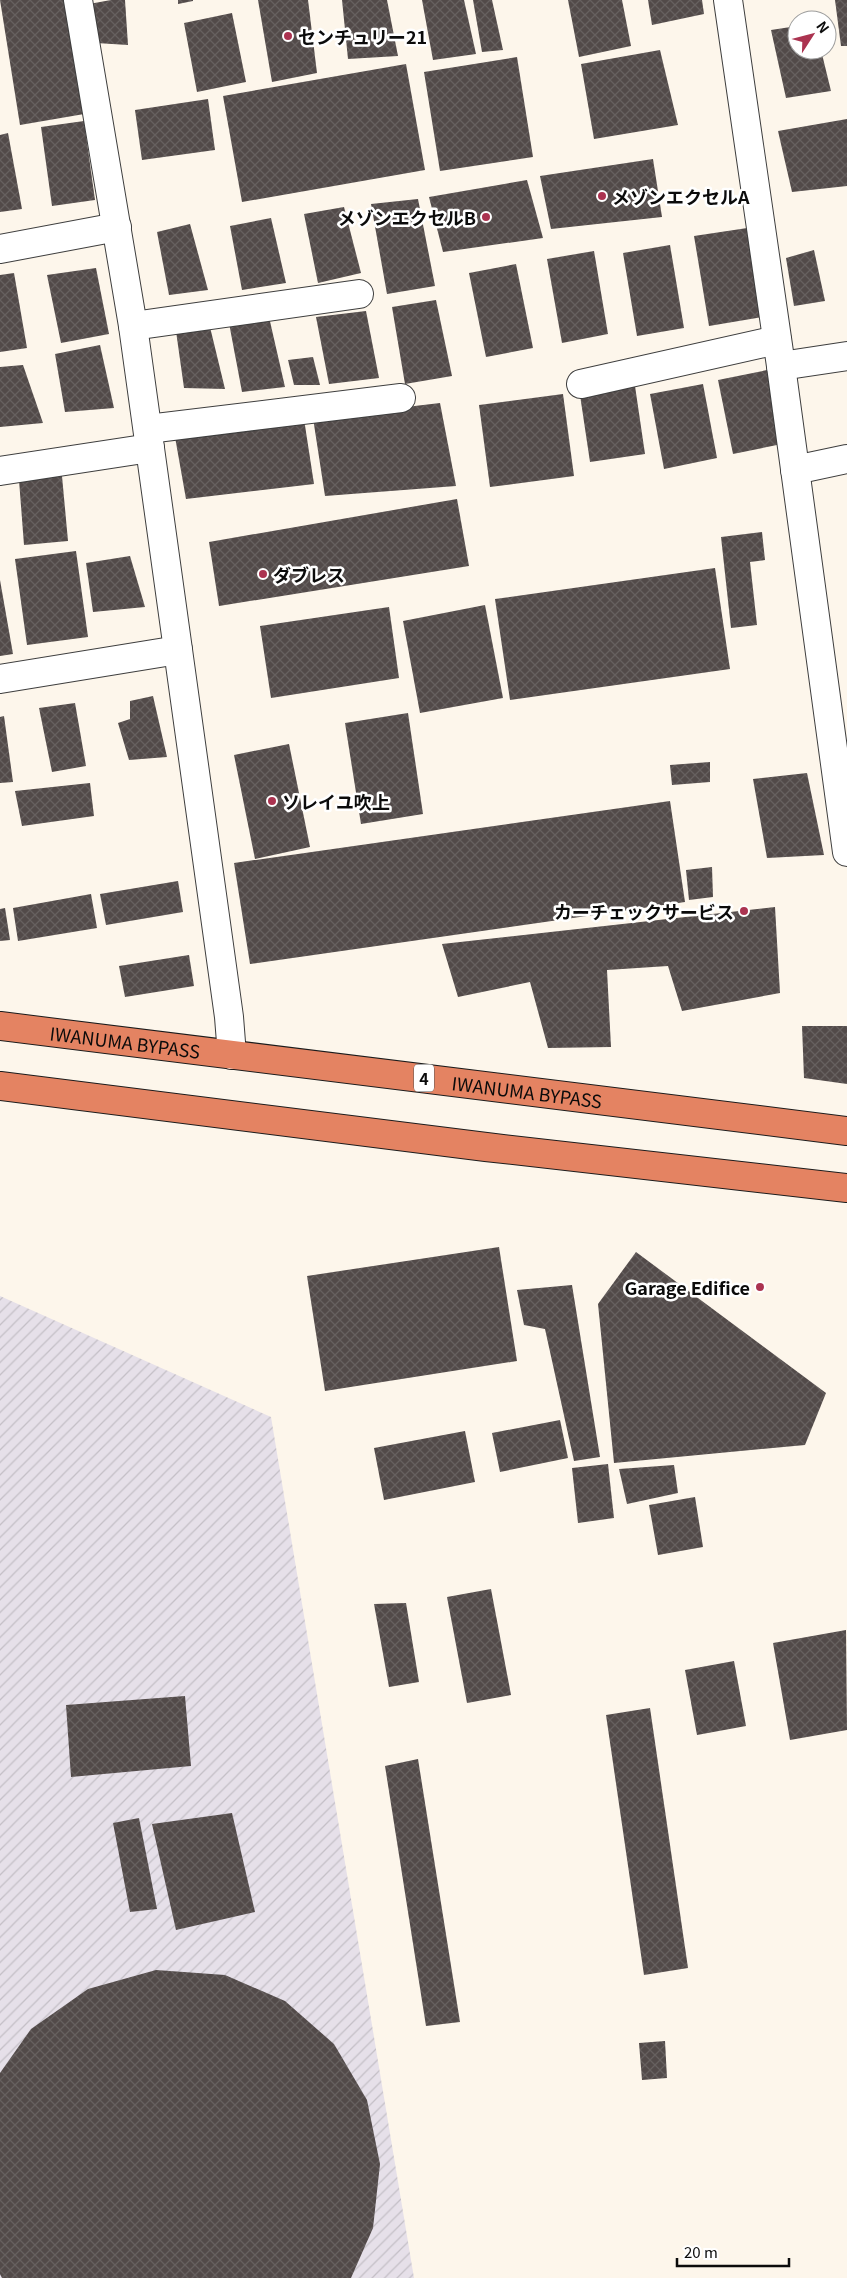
<svg xmlns="http://www.w3.org/2000/svg" width="847" height="2278" viewBox="0 0 847 2278" font-family="Georgia,'Noto Sans JP',serif">
	<style>
		.industrial { fill: url(#industrial-furrows) }
		.building { fill: url(#building-cross-hatch) }
		.lines { fill: none; stroke-linecap: round; stroke-linejoin: round }
		.street-casing { stroke: #3e3e3e; stroke-width: 30 }
		.highway-casing { stroke: #1c1c1c; stroke-width: 30 }
		.street { stroke: #fff; stroke-width: 28 }
		.highway { stroke: #e48362; stroke-width: 28 }
		.poi-dot { fill: #ab3350; stroke: #fff; stroke-width: 2 }
		.labels { text-anchor: middle; dominant-baseline: central; stroke-width: 5; stroke-linejoin: round; paint-order: stroke }
		.shield { fill: #fff; stroke: #545454; stroke-width: 1 }
		.shield-label { font-size: 16px; font-weight: bold; fill: #0b0b0b }
		.poi-label { font-size: 18px; font-weight: bold; fill: #0b0b0b; stroke: #fff; text-anchor: start }
		.street-label { font-size: 18px; fill: #0b0b0b; stroke: #fff }
	</style>
	<defs>
		<pattern id="industrial-furrows" width="10" height="10" patternUnits="userSpaceOnUse" patternTransform="scale(1.25)"><rect width="10" height="10" fill="#e6e0e9"/><path d="M-1 1l2-2M0 10L10 0M9 11l2-2" fill="none" stroke="#c4bfc6"/></pattern>
		<pattern id="building-cross-hatch" width="8" height="8" patternUnits="userSpaceOnUse" patternTransform="scale(1.25)"><rect width="8" height="8" fill="#524a49"/><path d="M0 0l8 8M0 8l8-8" fill="none" stroke="#66605f"/></pattern>
	</defs>
	<rect width="100%" height="100%" fill="#fdf6eb"/>
	<path class="industrial" d="M0,1296L271,1417L414,2278H0Z"/>
	<g class="building">
		<path d="M0,0H71L90,113L20,125Z"/>
		<path d="M111,0H125L128,45L96,43L89,4Z"/>
		<path d="M178,0H193V1L178,4Z"/>
		<path d="M258,0H308L317,73L272,82Z"/>
		<path d="M342,0H387L398,56L348,59Z"/>
		<path d="M422,0H464L476,54L433,60Z"/>
		<path d="M473,0H492L503,50L482,52Z"/>
		<path d="M568,0H622L631,46L579,57Z"/>
		<path d="M648,0H702L704,14L652,25Z"/>
		<path d="M835,0H847V46H841Z"/>
		<path d="M232,13L246,82L197,92L184,23Z"/>
		<path d="M797,26V50H821L831,91L786,98L771,30Z"/>
		<path d="M660,50L678,125L594,139L581,64Z"/>
		<path d="M517,57L533,157L440,171L424,72Z"/>
		<path d="M406,64L425,170L242,202L223,96Z"/>
		<path d="M208,99L215,150L142,160L135,110Z"/>
		<path d="M847,119V186L792,192L778,131Z"/>
		<path d="M84,121L95,200L52,206L41,127Z"/>
		<path d="M8,133L22,209L0,212V135Z"/>
		<path d="M653,159L662,217L551,229L540,176Z"/>
		<path d="M527,180L543,238L443,252L429,197Z"/>
		<path d="M418,199L435,286L387,294L371,204Z"/>
		<path d="M344,207L361,273L318,283L304,214Z"/>
		<path d="M271,218L286,283L242,290L230,226Z"/>
		<path d="M190,224L208,290L169,295L157,232Z"/>
		<path d="M754,227L768,316L709,326L694,236Z"/>
		<path d="M670,245L684,328L637,336L623,253Z"/>
		<path d="M814,250L825,301L794,306L786,258Z"/>
		<path d="M594,251L608,334L562,343L547,259Z"/>
		<path d="M516,264L533,348L486,357L469,273Z"/>
		<path d="M96,268L109,334L61,343L47,275Z"/>
		<path d="M14,273L27,348L0,352V275Z"/>
		<path d="M436,300L452,376L405,384L392,307Z"/>
		<path d="M366,311L379,378L329,384L316,317Z"/>
		<path d="M269,317L285,387L242,392L229,323Z"/>
		<path d="M210,327L225,389L184,388L176,331Z"/>
		<path d="M100,345L114,408L65,412L55,354Z"/>
		<path d="M313,357L320,385H294L288,360Z"/>
		<path d="M23,365L43,423L0,427V367Z"/>
		<path d="M772,369L787,443L733,454L718,380Z"/>
		<path d="M703,384L717,458L664,469L650,394Z"/>
		<path d="M635,386L645,454L590,462L580,395Z"/>
		<path d="M563,394L574,476L490,487L479,405Z"/>
		<path d="M440,403L456,486L325,496L313,418Z"/>
		<path d="M304,419L314,484L186,499L175,437Z"/>
		<path d="M62,476L68,541L24,545L19,480Z"/>
		<path d="M457,499L469,566L219,606L209,542Z"/>
		<path d="M762,532L765,560L750,562L757,625L731,628L721,537Z"/>
		<path d="M76,551L88,637L27,645L15,559Z"/>
		<path d="M130,556L145,607L93,612L86,563Z"/>
		<path d="M715,568L730,669L510,700L495,599Z"/>
		<path d="M0,580L13,654L0,656Z"/>
		<path d="M485,605L503,698L420,713L403,621Z"/>
		<path d="M389,607L399,678L271,698L260,626Z"/>
		<path d="M153,696L167,757L129,760L118,723L130,719V701Z"/>
		<path d="M75,703L86,766L52,772L39,708Z"/>
		<path d="M408,713L423,814L361,824L345,723Z"/>
		<path d="M4,716L13,782L0,783V717Z"/>
		<path d="M289,744L310,847L255,859L234,755Z"/>
		<path d="M710,762V782L672,785L670,765Z"/>
		<path d="M807,773L824,855L767,858L753,779Z"/>
		<path d="M90,783L94,816L22,826L15,791Z"/>
		<path d="M670,801L685,902L250,964L234,863Z"/>
		<path d="M712,867L713,897L689,900L686,870Z"/>
		<path d="M178,881L183,912L106,925L100,894Z"/>
		<path d="M91,894L97,928L18,941L13,908Z"/>
		<path d="M775,907L780,993L682,1011L668,966L607,970L611,1047L548,1048L530,982L458,997L442,944Z"/>
		<path d="M5,908L10,940L0,941V909Z"/>
		<path d="M189,955L194,986L125,997L119,966Z"/>
		<path d="M802,1026H847V1084L804,1078Z"/>
		<path d="M499,1247L517,1361L325,1391L307,1276Z"/>
		<path d="M636,1252L826,1393L805,1445L614,1463L598,1304Z"/>
		<path d="M572,1285L600,1457L574,1461L545,1329L524,1325L517,1290Z"/>
		<path d="M560,1420L568,1458L500,1472L492,1433Z"/>
		<path d="M465,1431L475,1482L384,1500L374,1448Z"/>
		<path d="M608,1464L614,1518L578,1523L572,1468Z"/>
		<path d="M674,1465L678,1493L627,1504L619,1469Z"/>
		<path d="M695,1497L703,1547L658,1555L649,1505Z"/>
		<path d="M491,1589L511,1695L467,1703L447,1597Z"/>
		<path d="M406,1603L419,1682L389,1687L374,1604Z"/>
		<path d="M846,1630L847,1730L790,1740L773,1643Z"/>
		<path d="M734,1661L746,1726L697,1735L685,1670Z"/>
		<path d="M185,1696L191,1766L71,1777L66,1705Z"/>
		<path d="M650,1708L688,1968L644,1975L606,1715Z"/>
		<path d="M418,1759L460,2022L426,2026L385,1766Z"/>
		<path d="M232,1813L255,1912L176,1930L152,1824Z"/>
		<path d="M139,1818L157,1909L130,1912L113,1823Z"/>
		<path d="M156,1970L225,1975L285,2001L334,2044L367,2100L380,2164L373,2228L351,2278H2L0,2274V2073L31,2029L88,1989Z"/>
		<path d="M665,2041L667,2078L642,2080L639,2043Z"/>
	</g>
	<g class="lines">
		<g class="street-casing">
			<g id="street">
				<path d="M78,0L133,326L229,1017L232,1055"/>
				<path d="M728,0L781,366L847,852"/>
				<path d="M0,249L117,227"/>
				<path d="M133,326L359,294"/>
				<path d="M781,366L847,356"/>
				<path d="M581,384L777,340"/>
				<path d="M148,429L401,398"/>
				<path d="M795,470L847,459"/>
				<path d="M0,471L150,448"/>
				<path d="M0,679L178,650"/>
			</g>
		</g>
		<g class="highway-casing">
			<g id="highway">
				<path id="s1" d="M0,1026L847,1131"/>
				<path d="M0,1086L486,1147L847,1188"/>
			</g>
		</g>
		<use href="#street" class="street"/>
		<use href="#highway" class="highway"/>
	</g>
	<g class="poi-dot">
		<circle cx="288" cy="36" r="5"/>
		<circle cx="602" cy="196" r="5"/>
		<circle cx="486" cy="217" r="5"/>
		<circle cx="263" cy="574" r="5"/>
		<circle cx="272" cy="801" r="5"/>
		<circle cx="744" cy="911" r="5"/>
		<circle cx="760" cy="1287" r="5"/>
	</g>
	<g class="labels">
		<rect class="shield" x="414" y="1064.5" width="20" height="27" rx="4"/>
		<g class="shield-label">
			<text x="424" y="1078">4</text>
		</g>
		<g class="poi-label">
			<text x="298" y="36">センチュリー21</text>
			<text x="612" y="196">メゾンエクセルA</text>
			<text x="476" y="217" text-anchor="end">メゾンエクセルB</text>
			<text x="273" y="574">ダブレス</text>
			<text x="282" y="801">ソレイユ吹上</text>
			<text x="734" y="911" text-anchor="end">カーチェックサービス</text>
			<text x="750" y="1287" text-anchor="end">Garage Edifice</text>
		</g>
		<g class="street-label">
			<text stroke="none"><textPath href="#s1" startOffset="126">IWANUMA BYPASS</textPath></text>
			<text stroke="none"><textPath href="#s1" startOffset="531">IWANUMA BYPASS</textPath></text>
		</g>
	</g>
	<g transform="translate(812 35) rotate(54)"><circle r="24" fill="#ffffff" stroke="#9d9d9d"/>
	<path d="M0-4L9 19L0 12L-9 19Z" fill="#ab3350"/>
	<text y="-8" font-size="14" font-weight="bold" text-anchor="middle" fill="#0b0b0b">N</text>
	</g>
	<path d="M677 2258v8h112v-8" fill="none" stroke="#0b0b0b" stroke-width="2.5"/>
	<text x="684" y="2258" font-size="15" fill="#0b0b0b" stroke="#ffffff" stroke-width="4" paint-order="stroke">20 m</text>
</svg>
